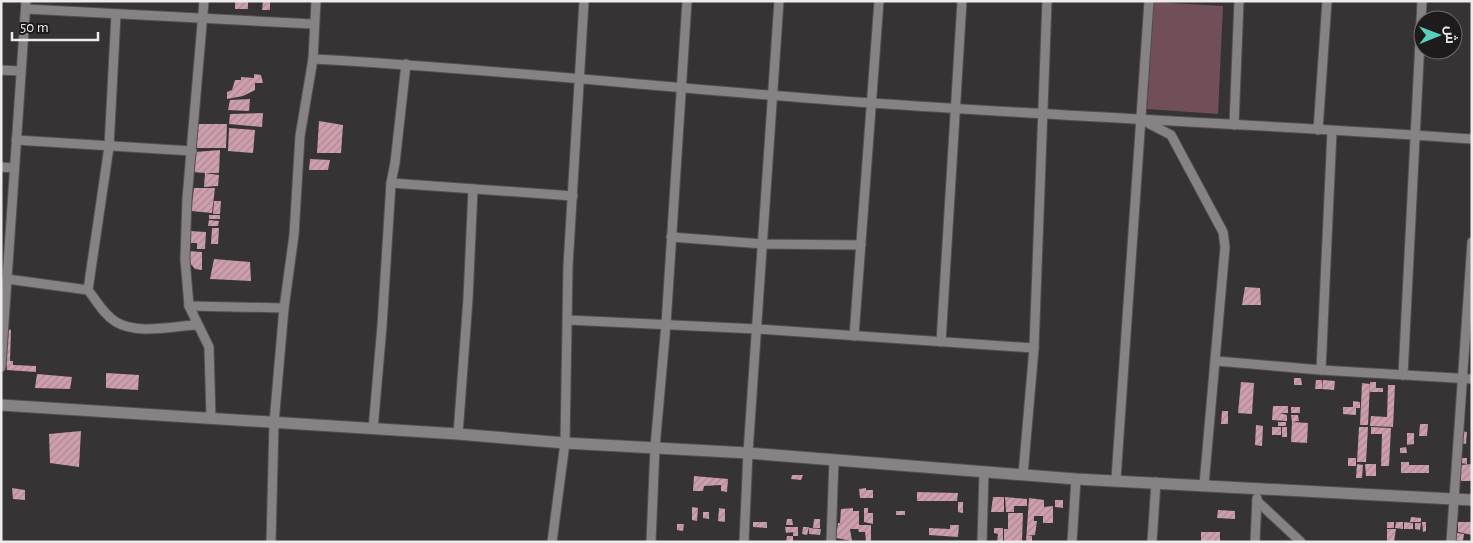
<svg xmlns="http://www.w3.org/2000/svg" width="1473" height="543" viewBox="0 0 1473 543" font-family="'Alegreya Sans',Cairo,sans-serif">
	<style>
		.park { fill: #704f59 }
		.building { fill: url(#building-hatch) }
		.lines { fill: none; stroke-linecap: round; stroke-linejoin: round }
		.minor-casing { stroke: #545051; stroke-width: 11 }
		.tertiary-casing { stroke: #545051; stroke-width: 13 }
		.minor { stroke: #878283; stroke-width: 9 }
		.tertiary { stroke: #878283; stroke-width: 11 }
	</style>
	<defs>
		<pattern id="building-hatch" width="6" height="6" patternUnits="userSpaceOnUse" patternTransform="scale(1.25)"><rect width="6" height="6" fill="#cd9eab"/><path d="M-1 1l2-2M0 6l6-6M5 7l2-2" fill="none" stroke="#ac8892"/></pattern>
	</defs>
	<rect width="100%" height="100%" fill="#363334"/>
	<path class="park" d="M1154,2L1223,6L1218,114L1147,109Z"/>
	<g class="building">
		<path d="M263,1H270V10H262Z"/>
		<rect x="235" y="2" width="13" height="7"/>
		<path d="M254,74L261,75L263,83H255V90L243,96L227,99V92L232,90L235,80H241V77L254,78Z"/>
		<path d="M250,99L249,111L228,110L230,100Z"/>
		<path d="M263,113L262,127L229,124L230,114Z"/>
		<path d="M319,121L343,125L341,153H317Z"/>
		<path d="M197,124H227L226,148H196Z"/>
		<path d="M229,128L255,130L253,153L228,151Z"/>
		<path d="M220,150L219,173H205L219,175L218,186L204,187L205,173L193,172L195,152Z"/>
		<path d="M310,159L330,160L328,170H309Z"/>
		<path d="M194,188H215L212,213L191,211Z"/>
		<path d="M214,201H221L220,214H213Z"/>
		<rect x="209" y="215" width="11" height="4"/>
		<path d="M209,220L219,221L218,226H208Z"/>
		<path d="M212,228H219L218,244H211Z"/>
		<path d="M190,231L206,232L205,249H197V243H188Z"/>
		<path d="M187,251L202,252V270L195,269L189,262Z"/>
		<path d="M214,259L250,262L251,281L210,279Z"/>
		<path d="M1245,287L1260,288L1261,305H1242Z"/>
		<path d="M7,329L11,330L10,361H13V365L36,366V372L7,370L4,348Z"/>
		<path d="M106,373L139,375L138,390L106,388Z"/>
		<path d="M37,374L72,377L70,389L35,388Z"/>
		<path d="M1294,378H1301L1302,385H1294Z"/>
		<path d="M1316,380H1322V389H1315Z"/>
		<path d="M1323,380L1335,381L1334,390L1322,389Z"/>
		<path d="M1241,382L1254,383L1252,414L1238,413Z"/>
		<path d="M1370,382H1376V388H1383V392H1370Z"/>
		<path d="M1362,383L1370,384L1368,425H1360Z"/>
		<path d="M1388,385H1395L1393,427L1370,426L1371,416L1387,417Z"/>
		<path d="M1353,401L1360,402V408H1356V415L1343,414V407H1353Z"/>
		<path d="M1273,406H1288V413H1280L1287,415V421L1272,420Z"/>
		<rect x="1291" y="407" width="9" height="6"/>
		<path d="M1222,411H1228V424H1221Z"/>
		<path d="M1291,415H1298L1299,421L1292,422Z"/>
		<rect x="1278" y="422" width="8" height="4"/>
		<path d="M1292,422L1308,423L1307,443L1291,442Z"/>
		<path d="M1420,424H1428L1427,436H1419Z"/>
		<path d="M1256,425L1263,426L1262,446L1255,445Z"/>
		<rect x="1272" y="427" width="9" height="8"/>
		<rect x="1282" y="427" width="5" height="10"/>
		<path d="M1359,427H1368L1366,462H1357Z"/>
		<path d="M1371,427L1391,428L1389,466H1381L1382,434H1371Z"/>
		<path d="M81,431L79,467L50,463L49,434Z"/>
		<path d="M1461,431L1467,432L1466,444L1461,443Z"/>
		<path d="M1407,433H1414V444L1407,445Z"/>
		<path d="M1406,447L1407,453H1400V448Z"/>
		<rect x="1348" y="458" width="8" height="8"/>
		<path d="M1460,458H1467V464L1460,463Z"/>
		<path d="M1401,462H1409V465H1429V473H1401Z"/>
		<path d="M1357,464L1363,465L1362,478H1356Z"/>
		<path d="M1365,464H1376V476H1366Z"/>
		<path d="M1472,464V481H1461V465Z"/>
		<path d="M792,475H803L801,480L791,479Z"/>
		<path d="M694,476L728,479L727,492L721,491V485L704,486L703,491H693Z"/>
		<path d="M12,488L25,490V500L13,499Z"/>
		<path d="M866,488V490H873V498H860L859,489Z"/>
		<path d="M917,492L958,493L957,501H917Z"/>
		<path d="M993,497H1004V512H991Z"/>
		<path d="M1005,497L1027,499V506H1014V512H1006Z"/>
		<path d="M1029,498L1044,500V507L1053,506V523H1043V516H1034V521H1037L1035,535L1026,536H1032V542H1026Z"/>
		<path d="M1055,500H1063V508L1055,507Z"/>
		<path d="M958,502H963V513L958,512Z"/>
		<path d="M692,507L698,508L697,521L692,520Z"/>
		<path d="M719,508L725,509V522L718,521Z"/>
		<path d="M853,508V511H859V525H871V542L866,541L865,532H859L858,529H850L852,541L836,538L838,523H840L841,509Z"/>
		<path d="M864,508H868V513H873V524L864,522Z"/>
		<path d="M1218,510L1235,511V519L1217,518Z"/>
		<rect x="896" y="511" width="9" height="4"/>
		<path d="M703,512H709V519L703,518Z"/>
		<path d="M1008,513H1023L1022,542H1004V529H1008Z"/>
		<path d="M1411,517L1421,518V522H1410Z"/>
		<path d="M787,519H792L793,525H786Z"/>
		<path d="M814,519H820V528H813Z"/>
		<path d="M753,522H767V528L753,527Z"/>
		<rect x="1387" y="522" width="7" height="6"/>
		<path d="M1396,522H1403V529L1395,528Z"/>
		<path d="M1404,522L1413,523V529H1404Z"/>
		<path d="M1422,522H1426V531L1423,532Z"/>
		<path d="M1458,522H1472V535L1458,532Z"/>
		<path d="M1415,523H1421L1420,530L1415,529Z"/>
		<path d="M677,524H684L683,531L677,530Z"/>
		<path d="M950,525H959L958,537L929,535V528L950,529Z"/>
		<path d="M785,527H798V536H793V532L786,533Z"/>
		<path d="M803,527H809L807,535L802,534Z"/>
		<path d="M809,528L821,529L820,535L809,534Z"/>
		<path d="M994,528H1003V542H997L998,534L994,533Z"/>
		<path d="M1387,529H1396L1394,542H1387Z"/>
		<rect x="1201" y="532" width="19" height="10"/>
		<path d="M1457,533L1464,534L1463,541L1456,540Z"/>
		<path d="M787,536H793V542H786Z"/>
	</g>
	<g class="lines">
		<g class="minor-casing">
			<g id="minor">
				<path d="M204,1L187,199L185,259L189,306L209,347L211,419"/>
				<path d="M26,9L313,24"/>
				<path d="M116,14L109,147L88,290C96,300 104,315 116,322C138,335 173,326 197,325"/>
				<path d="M313,59C500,69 685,90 872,103C1072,117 1272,125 1472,139"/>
				<path d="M1,70L20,71"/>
				<path d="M1144,121L1171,135L1223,232L1225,247L1204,485"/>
				<path d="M1234,125L1239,1"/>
				<path d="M1318,130L1327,1"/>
				<path d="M16,140L192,151"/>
				<path d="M1,167L14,168"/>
				<path d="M391,183L573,196"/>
				<path d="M671,237L763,244L861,245"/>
				<path d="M7,279L88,290"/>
				<path d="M189,306L284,308"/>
				<path d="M568,320L757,329L1034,348"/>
				<path d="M854,336L879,1"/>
				<path d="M941,342L962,1"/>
				<path d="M1216,361L1321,370L1472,379"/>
				<path d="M1,367L26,1"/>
				<path d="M1321,370L1332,131"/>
				<path d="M1403,375L1422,1"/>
				<path d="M373,429L382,326L391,183L395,163L406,64"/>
				<path d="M458,434L468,299L473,189"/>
				<path d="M1023,475L1034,348L1047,1"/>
				<path d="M1116,479L1149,1"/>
				<path d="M1257,501L1301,542"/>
				<path d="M271,542L274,423L284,308L294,235L300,136L313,59L316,1"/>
				<path d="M552,542L565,443L568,266L584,1"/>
				<path d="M651,542L655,447L666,324L687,1"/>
				<path d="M744,542L748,453L779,1"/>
				<path d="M831,542L834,460"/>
				<path d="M982,542L984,472"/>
				<path d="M1072,542L1076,479"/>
				<path d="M1152,542L1156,482"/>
				<path d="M1255,542L1257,498"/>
				<path d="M1451,542L1472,242"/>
			</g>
		</g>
		<g class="tertiary-casing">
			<path id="tertiary" d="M1,405L458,434L565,443L748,453L1076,479L1472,500"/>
		</g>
		<use href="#minor" class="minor"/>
		<use href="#tertiary" class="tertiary"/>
	</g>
	<rect width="1473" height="543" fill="none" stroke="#edebeb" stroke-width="5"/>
	<g transform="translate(1438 35) rotate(89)"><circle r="24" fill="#1d1b1b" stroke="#706e6e"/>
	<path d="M0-4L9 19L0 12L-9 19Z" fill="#5acebd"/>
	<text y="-8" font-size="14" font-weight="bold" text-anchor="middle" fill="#edebeb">ش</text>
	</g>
	<path d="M12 32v8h86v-8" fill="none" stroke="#edebeb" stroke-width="2.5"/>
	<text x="20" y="32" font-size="15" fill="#edebeb" stroke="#1d1b1b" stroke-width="4" paint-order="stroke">50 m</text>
</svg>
